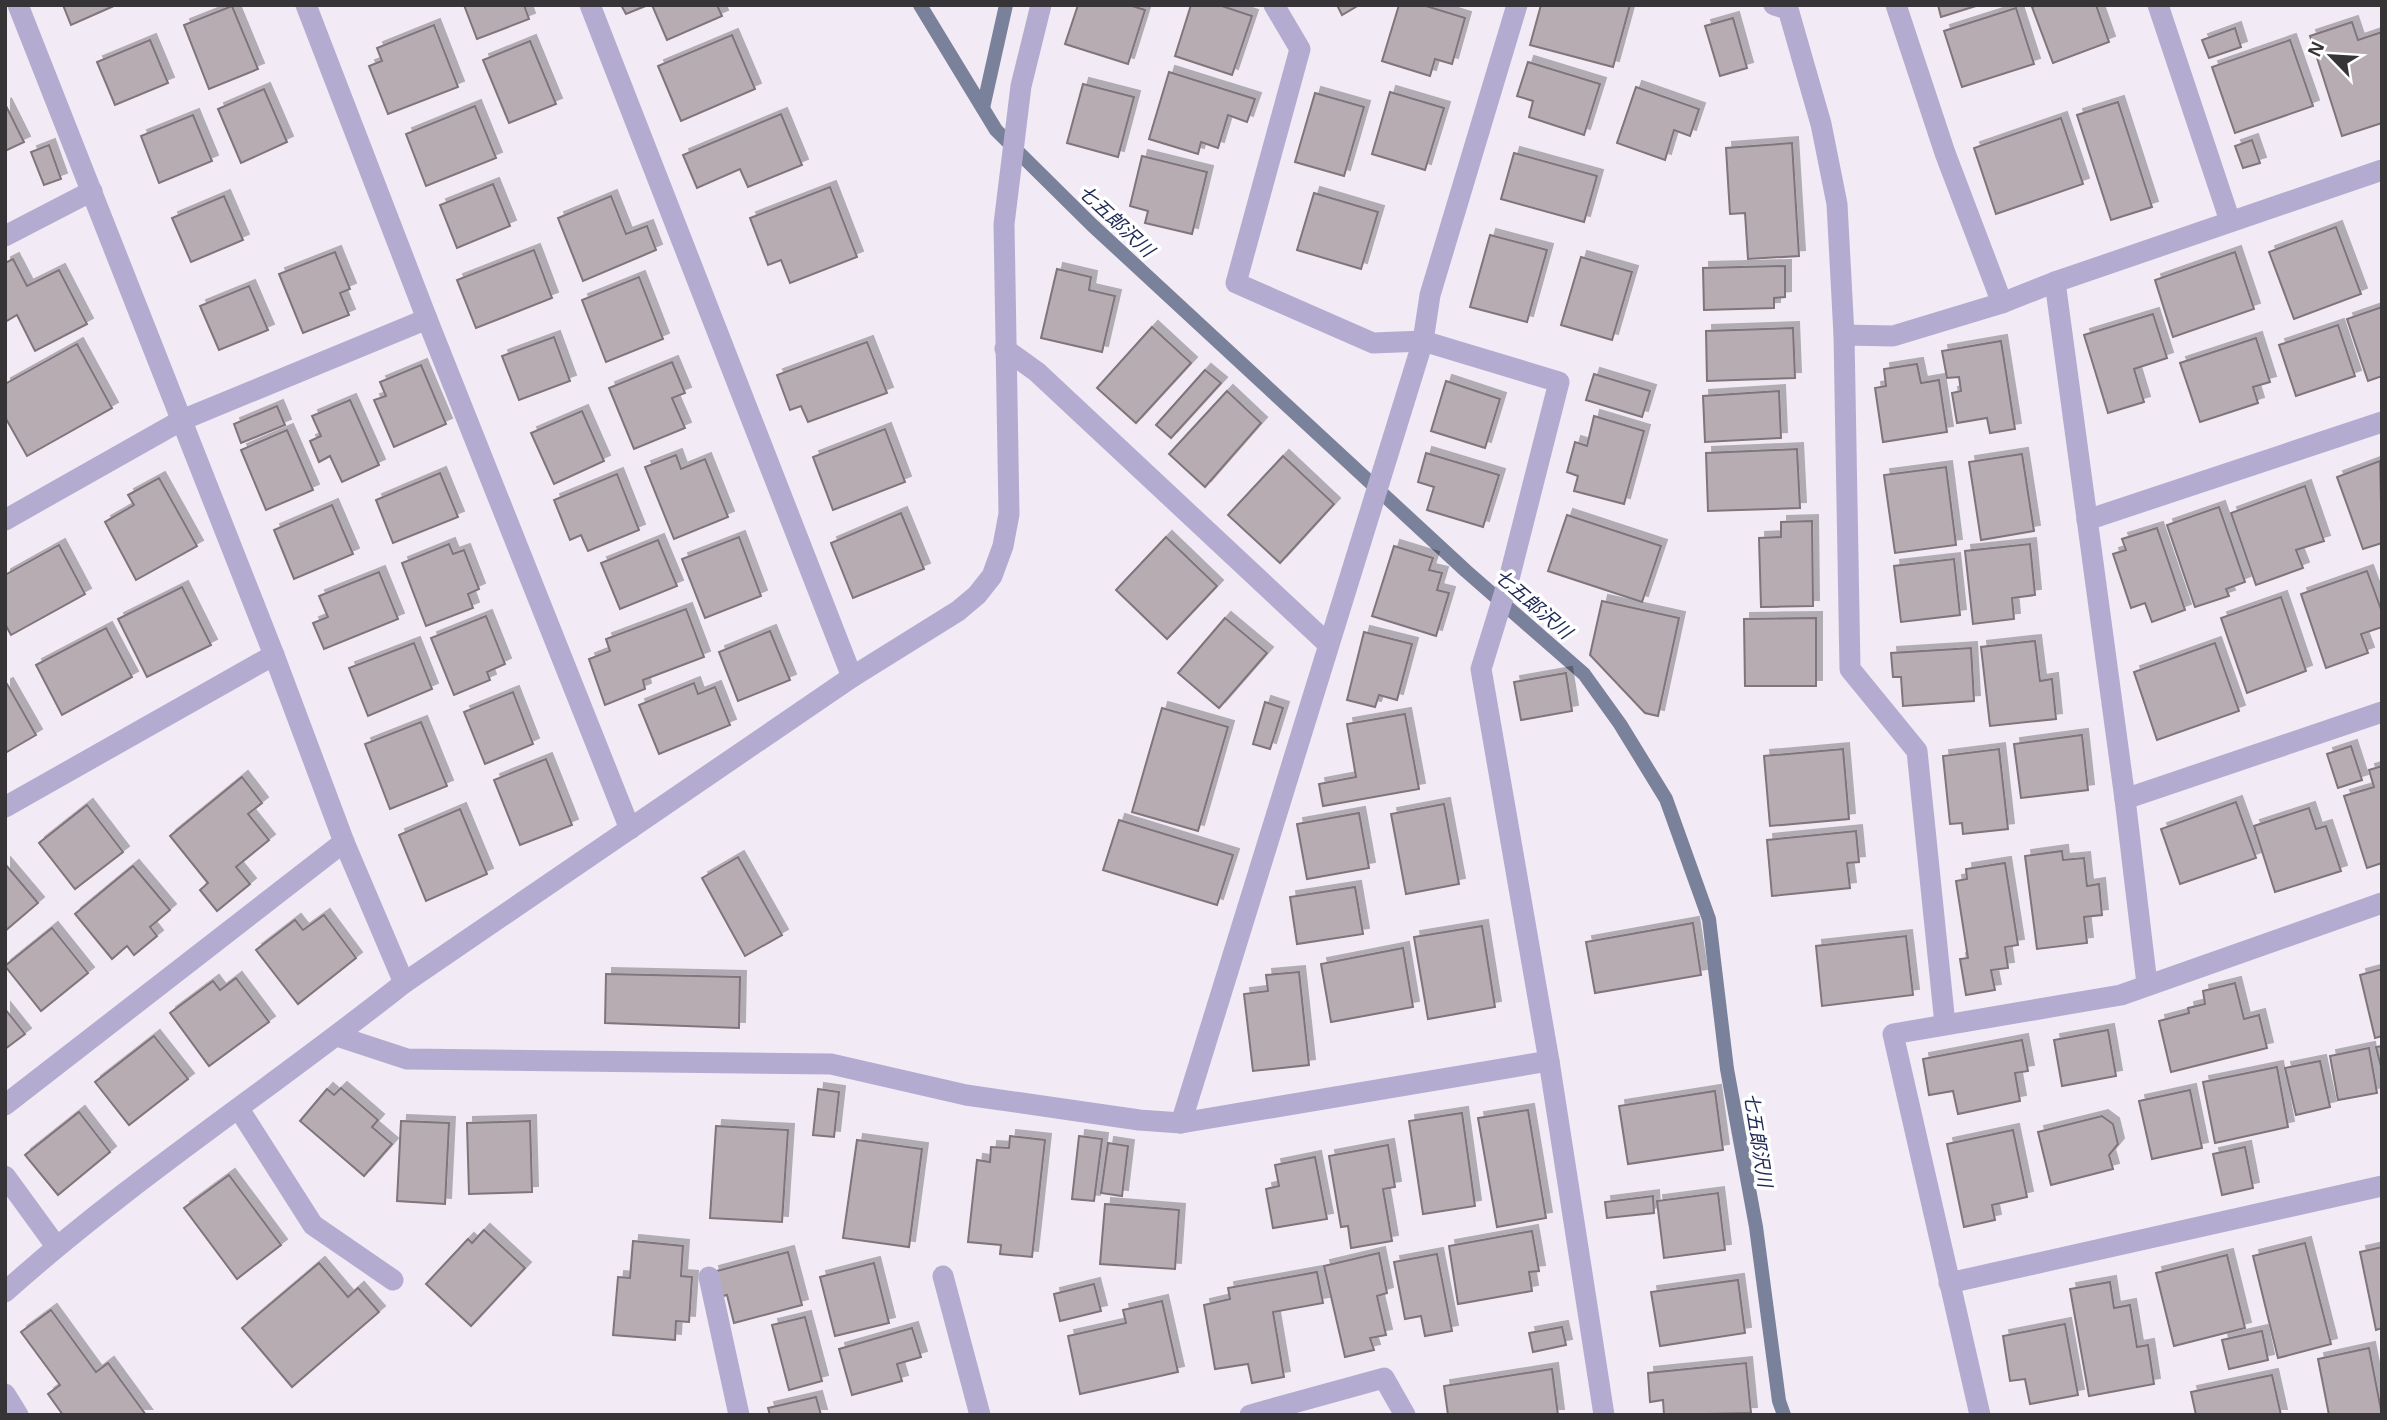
<svg xmlns="http://www.w3.org/2000/svg" width="2387" height="1420" viewBox="0 0 2387 1420" font-family="Arial,'Noto Sans JP',sans-serif">
	<style>
		.lines { fill: none; stroke-linecap: round; stroke-linejoin: round }
		.stream { stroke: #7a819b; stroke-width: 14 }
		.building { fill: #b8acb3; stroke: #7f747a; stroke-width: 2; filter: url(#shadow) }
		.lane { stroke: #b3acd0; stroke-width: 21 }
		.street { stroke: #b3acd0; stroke-width: 21 }
		.labels { text-anchor: middle; dominant-baseline: central; stroke-width: 7; stroke-linejoin: round; paint-order: stroke }
		.water-label { font-size: 19px; font-style: italic; fill: #1e2956; stroke: #fff }
	</style>
	<defs>
		<filter id="shadow"><feDropShadow dx="6" dy="-6" stdDeviation="0" flood-color="#0004"/></filter>
	</defs>
	<rect width="100%" height="100%" fill="#f2eaf5"/>
	<g class="lines">
		<g class="stream">
			<path d="M920,5L996,130L1092,225L1466,571L1584,674L1620,724L1666,799L1709,919L1727,1069L1756,1227L1779,1401L1784,1415"/>
			<path d="M983,108L1006,5"/>
		</g>
	</g>
	<g class="building">
		<path d="M63,5H116L71,25Z"/>
		<path d="M464,5H524L529,19L477,39Z"/>
		<path d="M621,5H648L626,14Z"/>
		<path d="M652,5H717L722,16L667,40Z"/>
		<path d="M1078,5H1129L1145,10L1128,64L1065,44Z"/>
		<path d="M1191,5H1219L1252,16L1232,75L1175,56Z"/>
		<path d="M1337,5H1359L1342,15Z"/>
		<path d="M1399,5H1423L1465,18L1452,64L1435,59L1430,76L1382,61Z"/>
		<path d="M1541,5H1630L1613,67L1530,45Z"/>
		<path d="M1938,5H1979L1941,17Z"/>
		<path d="M2037,5H2096L2109,42L2053,63L2032,7Z"/>
		<path d="M232,6L258,69L209,89L184,25Z"/>
		<path d="M2016,8L2034,64L1962,87L1944,31Z"/>
		<path d="M1733,18L1747,68L1720,76L1705,26Z"/>
		<path d="M2352,22L2358,40L2382,32V123L2342,136L2310,36Z"/>
		<path d="M434,25L458,87L388,114L369,66L382,61L377,48Z"/>
		<path d="M2235,28L2241,47L2209,58L2202,40Z"/>
		<path d="M732,35L755,89L681,121L658,66Z"/>
		<path d="M150,40L168,83L115,105L97,62Z"/>
		<path d="M2290,40L2313,106L2235,133L2212,67Z"/>
		<path d="M530,41L556,104L509,123L483,60Z"/>
		<path d="M1528,62L1600,84L1584,135L1529,117L1533,101L1517,96Z"/>
		<path d="M1169,72L1255,99L1247,122L1228,115L1218,148L1201,142L1198,154L1149,139Z"/>
		<path d="M1083,84L1134,97L1118,157L1067,143Z"/>
		<path d="M1636,87L1699,109L1690,136L1674,130L1665,160L1617,143Z"/>
		<path d="M264,89L287,142L241,163L218,109Z"/>
		<path d="M1390,92L1444,108L1425,170L1372,154Z"/>
		<path d="M1315,93L1364,107L1344,176L1295,162Z"/>
		<path d="M2118,102L2152,207L2111,220L2077,115Z"/>
		<path d="M5,104L24,142L5,151Z"/>
		<path d="M475,106L496,158L426,186L406,134Z"/>
		<path d="M781,114L802,165L748,187L740,169L697,188L683,155Z"/>
		<path d="M193,115L212,161L159,183L141,136Z"/>
		<path d="M2061,118L2083,184L1996,214L1974,148Z"/>
		<path d="M2252,140L2260,163L2243,168L2235,146Z"/>
		<path d="M1792,143L1799,256L1748,259L1745,213L1730,214L1726,148Z"/>
		<path d="M49,145L61,179L44,185L31,152Z"/>
		<path d="M1514,153L1597,176L1584,222L1501,199Z"/>
		<path d="M1142,156L1207,172L1192,234L1145,223L1148,211L1130,206Z"/>
		<path d="M493,184L510,226L457,248L440,205Z"/>
		<path d="M830,187L857,257L790,283L781,260L768,265L750,218Z"/>
		<path d="M1314,193L1378,212L1361,269L1297,250Z"/>
		<path d="M224,196L243,240L191,262L172,218Z"/>
		<path d="M611,196L626,234L647,226L656,250L583,281L558,218Z"/>
		<path d="M2336,227L2361,294L2294,319L2269,252Z"/>
		<path d="M1490,235L1547,250L1527,322L1470,307Z"/>
		<path d="M534,250L552,298L476,328L457,280Z"/>
		<path d="M335,252L350,289L340,293L349,315L303,333L279,274Z"/>
		<path d="M2235,252L2254,309L2173,337L2155,280Z"/>
		<path d="M1581,257L1632,272L1612,340L1561,325Z"/>
		<path d="M13,259L27,286L59,270L87,324L35,351L17,315L5,322V263Z"/>
		<path d="M1785,266V297L1774,298V308L1704,310L1703,268Z"/>
		<path d="M1057,269L1091,277L1089,290L1115,296L1102,352L1041,338Z"/>
		<path d="M639,277L663,339L606,362L582,300Z"/>
		<path d="M249,286L268,330L219,350L200,306Z"/>
		<path d="M2382,307V376L2368,381L2347,319Z"/>
		<path d="M2153,314L2167,358L2134,369L2144,402L2108,413L2084,335Z"/>
		<path d="M2338,325L2355,376L2296,396L2279,345Z"/>
		<path d="M1152,327L1191,363L1136,423L1097,388Z"/>
		<path d="M1793,328L1795,378L1707,381L1706,331Z"/>
		<path d="M554,337L570,381L519,400L502,356Z"/>
		<path d="M2256,338L2270,382L2253,387L2258,403L2200,422L2180,363Z"/>
		<path d="M2001,341L2015,429L1990,433L1987,418L1957,423L1952,393L1961,391L1959,377L1947,378L1942,351Z"/>
		<path d="M867,342L887,393L808,422L801,406L790,410L777,375Z"/>
		<path d="M77,344L112,408L27,456L5,417V384Z"/>
		<path d="M672,362L685,393L672,398L685,428L634,449L609,388Z"/>
		<path d="M1917,364L1921,383L1939,380L1947,432L1883,442L1875,388L1886,386L1884,369Z"/>
		<path d="M421,365L446,424L394,447L374,400L386,396L380,382Z"/>
		<path d="M1205,370L1221,383L1171,438L1156,425Z"/>
		<path d="M1594,374L1650,391L1642,417L1586,400Z"/>
		<path d="M1446,381L1500,399L1485,448L1431,431Z"/>
		<path d="M1227,391L1261,423L1205,487L1169,454Z"/>
		<path d="M1779,391L1781,438L1705,442L1703,396Z"/>
		<path d="M350,400L379,465L342,482L330,456L319,462L310,441L321,436L312,416Z"/>
		<path d="M277,406L285,425L241,443L234,424Z"/>
		<path d="M582,411L604,461L554,484L531,433Z"/>
		<path d="M1594,416L1644,431L1624,504L1574,491L1578,476L1567,472L1575,442L1587,446Z"/>
		<path d="M885,429L905,482L833,510L813,457Z"/>
		<path d="M287,430L313,490L266,510L241,450Z"/>
		<path d="M1797,449L1800,508L1708,511L1706,453Z"/>
		<path d="M1426,453L1499,475L1483,527L1427,510L1434,487L1418,482Z"/>
		<path d="M2022,454L2034,531L1981,540L1969,462Z"/>
		<path d="M676,455L681,469L705,459L728,517L674,539L645,467Z"/>
		<path d="M1283,456L1334,504L1280,563L1228,515Z"/>
		<path d="M2380,461L2382,543L2363,549L2337,477Z"/>
		<path d="M1946,467L1956,545L1895,553L1884,475Z"/>
		<path d="M440,473L458,517L393,543L376,500Z"/>
		<path d="M617,474L639,530L588,551L581,535L570,540L554,500Z"/>
		<path d="M159,478L197,546L136,580L105,522L134,505L128,495Z"/>
		<path d="M2305,486L2324,541L2296,550L2303,568L2256,585L2231,513Z"/>
		<path d="M332,505L353,554L294,579L274,530Z"/>
		<path d="M2219,507L2245,582L2226,589L2229,596L2195,607L2167,525Z"/>
		<path d="M901,513L924,569L853,598L831,543Z"/>
		<path d="M1567,515L1661,546L1642,602L1548,571Z"/>
		<path d="M1812,521L1813,606L1761,607L1759,538L1781,537V522Z"/>
		<path d="M2157,528L2185,610L2152,622L2145,603L2131,608L2113,554L2126,550L2122,539Z"/>
		<path d="M739,537L761,596L705,618L682,559Z"/>
		<path d="M1166,537L1217,586L1167,639L1116,590Z"/>
		<path d="M658,540L677,586L620,609L601,563Z"/>
		<path d="M449,544L453,554L464,550L479,589L468,594L473,608L426,626L402,563Z"/>
		<path d="M2030,544L2035,595L2012,598L2014,619L1973,624L1965,551Z"/>
		<path d="M59,545L85,594L11,635L5,624V575Z"/>
		<path d="M1394,546L1433,558L1429,570L1442,573L1437,590L1449,593L1436,636L1372,616Z"/>
		<path d="M1954,559L1960,615L1901,622L1894,566Z"/>
		<path d="M2367,571L2382,612V627L2361,634L2368,653L2326,668L2301,594Z"/>
		<path d="M379,572L398,619L324,649L313,623L328,617L319,596Z"/>
		<path d="M182,587L211,645L147,677L118,619Z"/>
		<path d="M2281,597L2306,671L2247,693L2221,618Z"/>
		<path d="M1602,601L1679,618L1658,716L1645,713L1590,655Z"/>
		<path d="M686,609L704,657L643,680L645,689L605,705L589,659L610,651L606,639Z"/>
		<path d="M486,616L505,664L487,672L490,680L454,695L431,638Z"/>
		<path d="M1225,618L1267,653L1219,708L1178,673Z"/>
		<path d="M1816,618V686H1745L1744,619Z"/>
		<path d="M106,628L132,677L62,715L36,665Z"/>
		<path d="M770,631L790,680L738,701L719,652Z"/>
		<path d="M1364,632L1412,644L1397,700L1379,695L1375,707L1347,700Z"/>
		<path d="M2035,641L2040,681L2052,679L2056,719L1990,726L1981,647Z"/>
		<path d="M414,643L432,689L368,716L349,668Z"/>
		<path d="M2215,643L2239,711L2157,740L2134,672Z"/>
		<path d="M1971,648L1974,701L1903,706L1901,677H1893L1891,653Z"/>
		<path d="M1566,673L1572,711L1521,720L1514,682Z"/>
		<path d="M694,683L698,694L715,687L730,725L659,754L639,705Z"/>
		<path d="M7,684L36,735L5,753V685Z"/>
		<path d="M513,692L533,744L485,764L464,712Z"/>
		<path d="M1265,702L1283,708L1270,749L1253,744Z"/>
		<path d="M1162,708L1228,727L1198,831L1132,812Z"/>
		<path d="M1405,714L1419,789L1323,806L1319,784L1356,777L1347,724Z"/>
		<path d="M421,722L447,786L390,809L365,744Z"/>
		<path d="M2082,735L2088,790L2021,798L2014,744Z"/>
		<path d="M2351,746L2362,780L2338,788L2327,754Z"/>
		<path d="M1843,749L1849,819L1770,826L1764,756Z"/>
		<path d="M1999,749L2008,829L1963,834L1962,823L1950,824L1943,756Z"/>
		<path d="M546,759L572,825L520,845L494,780Z"/>
		<path d="M2382,766V863L2367,868L2344,796L2374,787L2369,770Z"/>
		<path d="M242,777L262,803L248,814L269,840L236,867L250,884L217,911L200,890L208,883L170,836Z"/>
		<path d="M2236,802L2256,858L2180,884L2161,829Z"/>
		<path d="M1444,804L1459,884L1406,894L1391,814Z"/>
		<path d="M87,805L123,852L75,889L39,843Z"/>
		<path d="M2309,808L2316,829L2326,826L2341,871L2275,892L2254,826Z"/>
		<path d="M460,809L487,874L426,901L399,835Z"/>
		<path d="M1359,813L1369,868L1307,879L1297,824Z"/>
		<path d="M1119,820L1233,855L1217,905L1103,870Z"/>
		<path d="M1856,831L1859,862L1847,863L1850,888L1772,896L1767,840Z"/>
		<path d="M2062,851L2063,860L2084,858L2087,886L2099,884L2102,915L2084,917L2087,943L2037,949L2025,856Z"/>
		<path d="M738,857L782,935L745,956L702,878Z"/>
		<path d="M2005,863L2018,945L2005,947L2008,968L1991,970L1995,990L1966,995L1960,959L1968,958L1956,881L1967,879L1966,869Z"/>
		<path d="M5,864L38,903L5,931Z"/>
		<path d="M133,866L170,910L150,927L157,936L134,955L127,946L112,959L75,914Z"/>
		<path d="M1355,887L1363,934L1297,944L1290,897Z"/>
		<path d="M324,915L356,958L298,1004L256,950L295,920L303,930Z"/>
		<path d="M1693,923L1701,975L1595,993L1586,942Z"/>
		<path d="M1482,926L1495,1007L1428,1019L1414,937Z"/>
		<path d="M52,928L88,973L41,1011L5,966Z"/>
		<path d="M1906,936L1913,995L1822,1006L1816,946Z"/>
		<path d="M1403,948L1413,1007L1331,1022L1321,964Z"/>
		<path d="M2382,969V1036L2375,1038L2360,975Z"/>
		<path d="M1299,972L1309,1065L1253,1071L1244,994L1268,991L1266,975Z"/>
		<path d="M606,974L740,977L739,1028L605,1023Z"/>
		<path d="M236,978L269,1022L209,1066L170,1013L213,981L220,990Z"/>
		<path d="M2235,983L2244,1019L2259,1015L2267,1048L2171,1072L2159,1021L2189,1013L2188,1008L2205,1004L2203,991Z"/>
		<path d="M5,1009L25,1034L5,1049Z"/>
		<path d="M2108,1030L2116,1076L2062,1086L2054,1040Z"/>
		<path d="M154,1036L188,1079L129,1125L95,1082Z"/>
		<path d="M2022,1040L2028,1071L2015,1073L2020,1101L1958,1114L1953,1091L1929,1095L1923,1059Z"/>
		<path d="M2382,1046V1071L2376,1047Z"/>
		<path d="M2369,1048L2377,1093L2338,1100L2330,1056Z"/>
		<path d="M2320,1061L2330,1107L2296,1115L2285,1068Z"/>
		<path d="M2277,1067L2288,1127L2215,1143L2203,1082Z"/>
		<path d="M341,1088L378,1120L372,1127L392,1144L364,1176L300,1121L327,1089L334,1095Z"/>
		<path d="M818,1089L839,1092L834,1137L813,1135Z"/>
		<path d="M2190,1090L2202,1148L2152,1159L2139,1101Z"/>
		<path d="M1715,1091L1723,1150L1628,1164L1619,1106Z"/>
		<path d="M1528,1110L1546,1218L1497,1227L1478,1118Z"/>
		<path d="M79,1112L110,1152L58,1195L25,1155Z"/>
		<path d="M1462,1113L1475,1206L1423,1214L1409,1121Z"/>
		<path d="M2102,1116L2113,1124L2118,1144L2109,1155L2113,1169L2051,1185L2038,1132Z"/>
		<path d="M401,1121L449,1123L445,1204L397,1201Z"/>
		<path d="M530,1121L532,1192L469,1194L467,1123Z"/>
		<path d="M716,1126L788,1130L782,1222L710,1218Z"/>
		<path d="M2013,1130L2027,1197L1992,1205L1995,1220L1964,1227L1947,1144Z"/>
		<path d="M1010,1136L1045,1140L1032,1257L1000,1254L1001,1245L968,1242L977,1160L990,1162L991,1147L1009,1148Z"/>
		<path d="M1079,1136L1102,1139L1094,1201L1072,1199Z"/>
		<path d="M857,1140L922,1149L909,1247L843,1238Z"/>
		<path d="M1108,1143L1128,1146L1122,1196L1101,1193Z"/>
		<path d="M1388,1145L1395,1187L1383,1189L1392,1241L1351,1248L1348,1226L1341,1227L1329,1156Z"/>
		<path d="M2245,1147L2253,1188L2222,1195L2213,1154Z"/>
		<path d="M1315,1157L1327,1219L1273,1228L1266,1189L1279,1186L1275,1165Z"/>
		<path d="M229,1175L281,1245L237,1279L184,1208Z"/>
		<path d="M1718,1193L1725,1250L1664,1258L1657,1201Z"/>
		<path d="M1653,1196L1654,1213L1607,1218L1605,1202Z"/>
		<path d="M1105,1204L1179,1210L1175,1269L1100,1264Z"/>
		<path d="M484,1230L525,1268L471,1326L426,1284L468,1239L472,1243Z"/>
		<path d="M1532,1231L1539,1271L1529,1272L1532,1291L1458,1304L1449,1246Z"/>
		<path d="M633,1241L683,1246L681,1276L692,1277L689,1322L676,1321L675,1340L613,1335L618,1277L630,1278Z"/>
		<path d="M2305,1243L2331,1344L2278,1358L2253,1256Z"/>
		<path d="M2382,1247V1328L2376,1330L2360,1252Z"/>
		<path d="M788,1252L802,1305L734,1323L727,1295L719,1297L713,1272Z"/>
		<path d="M1379,1253L1387,1293L1377,1296L1386,1335L1370,1338L1374,1350L1345,1357L1324,1266Z"/>
		<path d="M1437,1254L1452,1331L1425,1336L1421,1316L1405,1319L1394,1262Z"/>
		<path d="M2227,1255L2245,1328L2174,1346L2156,1273Z"/>
		<path d="M319,1263L348,1297L358,1288L379,1312L292,1387L242,1328Z"/>
		<path d="M874,1263L889,1323L835,1336L820,1277Z"/>
		<path d="M1317,1272L1323,1303L1273,1312L1284,1377L1252,1383L1248,1364L1215,1369L1204,1305L1230,1299L1228,1288Z"/>
		<path d="M1738,1280L1745,1333L1660,1346L1651,1292Z"/>
		<path d="M2110,1282L2114,1308L2130,1305L2137,1347L2148,1345L2154,1384L2089,1396L2070,1289Z"/>
		<path d="M1094,1284L1101,1311L1060,1321L1054,1294Z"/>
		<path d="M1162,1301L1178,1372L1080,1394L1068,1336L1126,1323L1123,1310Z"/>
		<path d="M51,1310L96,1372L108,1363L146,1415H63L48,1394L60,1385L21,1332Z"/>
		<path d="M805,1317L822,1381L789,1390L772,1325Z"/>
		<path d="M2065,1324L2078,1395L2030,1404L2025,1379L2010,1381L2003,1336Z"/>
		<path d="M1562,1327L1566,1345L1533,1352L1529,1333Z"/>
		<path d="M912,1328L921,1357L897,1364L902,1381L852,1395L839,1349Z"/>
		<path d="M2262,1331L2268,1360L2229,1369L2222,1340Z"/>
		<path d="M2369,1348L2382,1415H2329L2318,1359Z"/>
		<path d="M1746,1363L1751,1413L1664,1415L1663,1400L1650,1402L1648,1373Z"/>
		<path d="M1552,1369L1558,1415H1448L1444,1386Z"/>
		<path d="M2272,1375L2281,1415H2196L2191,1392Z"/>
		<path d="M816,1397L821,1415H770L768,1408Z"/>
	</g>
	<g class="lines">
		<g class="lane">
			<path d="M239,1109L313,1225L393,1280"/>
			<path d="M5,1394L18,1415"/>
		</g>
		<g class="street">
			<path d="M18,5L274,655L344,842L404,983"/>
			<path d="M306,5L427,319L630,829"/>
			<path d="M590,5L852,677"/>
			<path d="M1274,5L1300,49L1236,283L1373,343L1423,341L1559,382L1510,575L1481,669L1549,1061L1604,1415"/>
			<path d="M1774,5L1788,9L1821,124L1837,204L1844,335L1850,669L1917,751L1945,1024"/>
			<path d="M1896,5L1945,153L2002,303"/>
			<path d="M2158,5L2230,221"/>
			<path d="M5,236L92,191"/>
			<path d="M2055,282L2125,799L2147,984"/>
			<path d="M1844,335L1893,336L2002,303L2055,282L2382,170"/>
			<path d="M1005,349L1037,372L1328,644"/>
			<path d="M5,520L182,420L427,319"/>
			<path d="M2087,520L2382,422"/>
			<path d="M2125,799L2382,712"/>
			<path d="M5,807L274,655"/>
			<path d="M337,1036L407,1059L831,1064L966,1095L1139,1120L1181,1123L1549,1061"/>
			<path d="M5,1105L344,842"/>
			<path d="M1181,1123L1423,341L1430,295L1517,5"/>
			<path d="M5,1176L56,1246"/>
			<path d="M943,1276L980,1415"/>
			<path d="M709,1277L739,1415"/>
			<path d="M1949,1283L2382,1186"/>
			<path d="M5,1292C130,1180 272,1088 404,983L852,677L958,611L977,595L992,576L1003,546L1009,514L1004,224L1021,86L1041,5"/>
			<path d="M1250,1415L1384,1378L1405,1415"/>
			<path d="M1980,1415L1893,1034L2121,995L2382,903"/>
		</g>
	</g>
	<g class="labels">
		<g class="water-label">
			<text transform="translate(1116 221) rotate(43)">七五郎沢川</text>
			<text transform="translate(1533 604) rotate(41)">七五郎沢川</text>
			<text transform="translate(1758 1140) rotate(81)">七五郎沢川</text>
		</g>
	</g>
	<rect width="2387" height="1420" fill="none" stroke="#373438" stroke-width="14"/>
	<g transform="translate(2331 56) rotate(295)" stroke="#ffffff" stroke-width="5" paint-order="stroke">
	<path d="M0-5L12 26L0 18L-12 26Z" fill="#373438"/>
	<text y="-10" font-size="19" font-weight="bold" text-anchor="middle" fill="#373438">N</text>
	</g>
</svg>
